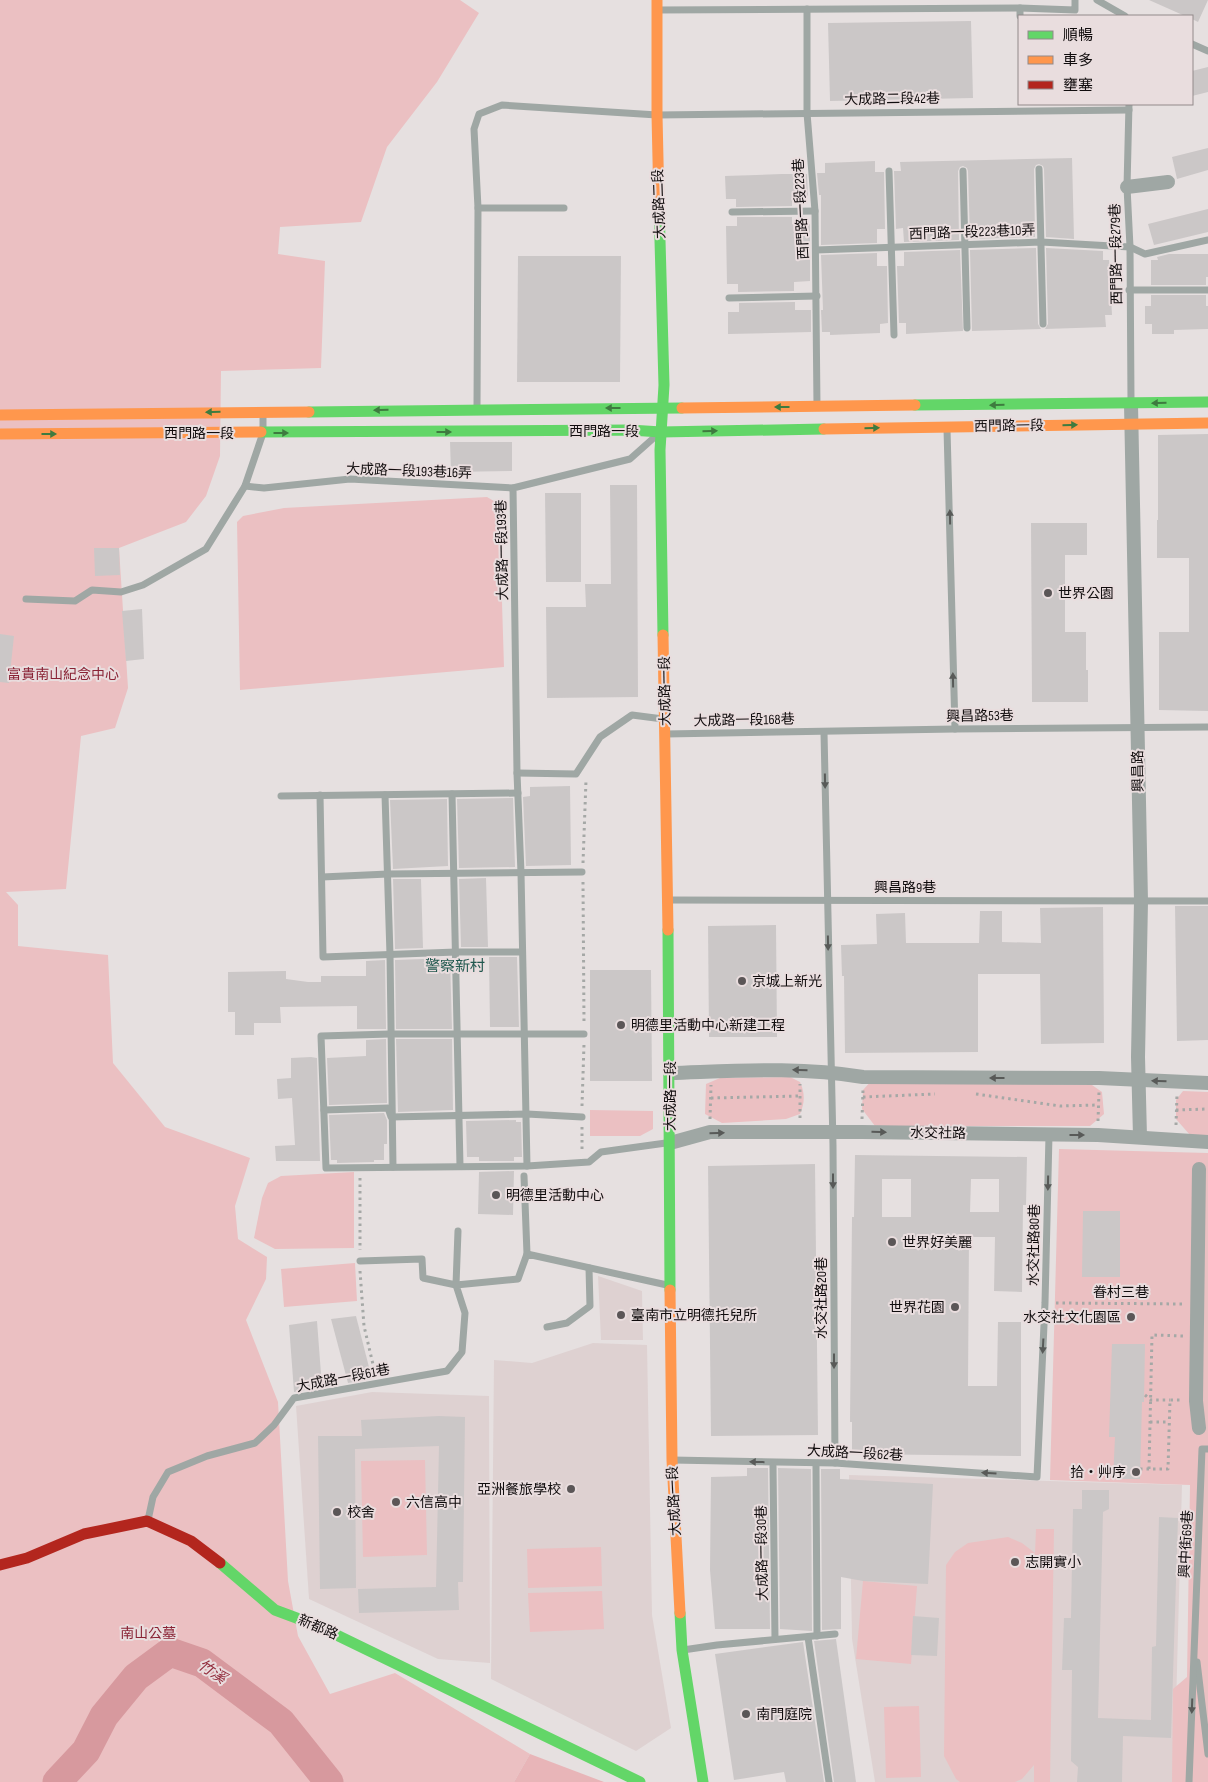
<svg xmlns="http://www.w3.org/2000/svg" width="1208" height="1782" viewBox="0 0 1208 1782" font-family="'Sofia Sans Condensed','Noto Sans TC',sans-serif">
	<style>
		.built { fill: #ded1d1 }
		.green { fill: #ebc0c2 }
		.forest { fill: #e8b5b8 }
		.lines { fill: none; stroke-linecap: round; stroke-linejoin: round }
		.river { stroke: #d7999e; stroke-width: 29 }
		.building { fill: #cbc7c7; fill-rule: evenodd }
		.path { stroke: #a5a8a6; stroke-width: 3; stroke-dasharray: 2.5 4; stroke-linecap: butt }
		.lane { stroke: #9fa7a4; stroke-width: 7 }
		.street { stroke: #9fa7a4; stroke-width: 14 }
		.fast { stroke: #63d668; stroke-width: 11 }
		.slow { stroke: #ff974d; stroke-width: 11 }
		.jam { stroke: #b3261e; stroke-width: 11 }
		.oneway { fill: #3e7b3f }
		.oneway2 { fill: #585a58 }
		.poi-dot { fill: #5b5657; stroke: #e9ddde; stroke-width: 2 }
		.labels { text-anchor: middle; dominant-baseline: central; stroke-width: 4; stroke-linejoin: round; paint-order: stroke }
		.street-label { font-size: 14px; fill: #100c0d; stroke: #e9ddde }
		.poi-label { font-size: 14px; fill: #100c0d; stroke: #e9ddde; text-anchor: start }
		.park-label { font-size: 14px; fill: #892234; stroke: #e9ddde }
		.neighbourhood-label { font-size: 15px; fill: #21584f; stroke: #e9ddde }
		.water-label { font-size: 15px; font-style: italic; fill: #932d3d; stroke: #e9ddde }
	</style>
	<rect width="100%" height="100%" fill="#e6e0e0"/>
	<g class="built">
		<path d="M598,1276L642,1291L643,1340H601Z"/>
		<path d="M593,1343L647,1345L652,1615L671,1728L636,1751L491,1679L494,1360L532,1363Z"/>
		<path d="M372,1392L489,1396L490,1663L438,1659L309,1599L296,1406Z"/>
		<path d="M849,1475L1182,1485L1174,1782H875L852,1639Z"/>
	</g>
	<g class="green">
		<path d="M0,0H460L479,13L437,82L387,147L361,222L280,227L278,254L325,261L321,368L221,371L220,456L206,496L186,522L119,548L128,688L115,728L81,736L66,889L6,892L18,905V946L108,955L113,1063L165,1127L250,1158L235,1206L238,1239L267,1257L266,1279L246,1320L278,1402L288,1581L298,1636L330,1694L395,1673L530,1754L514,1782H0Z"/>
		<path d="M487,497L499,504L504,667L240,690L237,522L243,516L284,508Z"/>
		<path d="M790,1077L800,1082C805,1093 805,1102 800,1114L786,1119L722,1123L705,1114L706,1084L720,1078Z"/>
		<path d="M872,1080L1092,1085L1102,1092L1104,1114L1090,1126H875L862,1109L863,1090Z"/>
		<path d="M1183,1091L1208,1092V1135H1190L1176,1119V1100Z"/>
		<path d="M590,1110L653,1111V1129L640,1136H590Z"/>
		<path d="M1059,1149L1208,1153V1782H1172L1173,1689L1187,1677L1190,1485L1050,1480Z"/>
		<path d="M354,1172V1248L275,1249L254,1238L262,1198L268,1183L281,1176Z"/>
		<path d="M355,1263L357,1301L284,1307L281,1269Z"/>
		<path d="M425,1460L427,1555L363,1557L361,1461Z"/>
		<path d="M1036,1529H1054L1050,1782H1034V1765L1022,1779L1015,1782H960L956,1779L944,1756L946,1565L955,1552L968,1543L1008,1537L1022,1543L1035,1553Z"/>
		<path d="M601,1547L602,1586L528,1588L527,1549Z"/>
		<path d="M863,1581L917,1586L911,1664L856,1659Z"/>
		<path d="M602,1591L604,1629L530,1632L528,1593Z"/>
		<path d="M919,1706L921,1777L886,1778L884,1707Z"/>
	</g>
	<path class="forest" d="M530,1754L604,1782H514Z"/>
	<g class="lines">
		<path class="river" d="M57,1782L86,1751L104,1716L136,1677L170,1652L202,1663L281,1722L329,1782"/>
	</g>
	<g class="building">
		<path d="M1149,0H1208L1198,22L1192,19V16H1185Z"/>
		<path d="M971,21L973,98L830,101L828,23Z"/>
		<path d="M1208,67V92L1192,96V71Z"/>
		<path d="M1208,148V170L1177,179L1172,157Z"/>
		<path d="M1072,158L1074,239L1046,237L1044,169L1043,166L1039,164L1036,165L1034,169L1035,237L970,239L968,171L967,168L963,166L960,167L958,171L959,240L904,242L903,228L896,229L894,171H901L900,162Z"/>
		<path d="M875,161V172H884L885,229H877V243L821,245V195H819L817,173H825V163Z"/>
		<path d="M782,174H807L808,196H792V206L736,207V199H726L725,176Z"/>
		<path d="M1208,209V232L1154,245L1148,224Z"/>
		<path d="M737,217H792V224H810V281L794,282V291L738,292V284H727L726,226H737Z"/>
		<path d="M1036,248L1038,324L1041,329L972,331L970,250Z"/>
		<path d="M1046,248L1103,251V260H1109L1111,297L1112,315H1105L1106,327L1045,329L1048,324Z"/>
		<path d="M960,250L963,331L906,334V323H899L897,266H904V252Z"/>
		<path d="M877,253V266H887L888,323L880,324V333L830,335V332H822L821,310H823L821,255Z"/>
		<path d="M1169,254H1208V277H1206V285H1151V260H1158L1157,257Z"/>
		<path d="M518,256H621L620,382H517Z"/>
		<path d="M1151,295H1206V306H1208V329L1174,330V334H1152V324H1145V306H1151Z"/>
		<path d="M795,302V310H811V332L728,334V312H739V303Z"/>
		<path d="M1208,434V711L1159,710V632H1189V558H1157V520H1158V435Z"/>
		<path d="M450,442H512V471L451,472Z"/>
		<path d="M610,485H637L638,697L547,698L546,607H586L585,584H611Z"/>
		<path d="M545,493H581V582H546Z"/>
		<path d="M1031,523H1087V555H1065V632H1086V670H1088V702H1032Z"/>
		<path d="M94,548H119L120,575L95,576Z"/>
		<path d="M142,609L144,659L126,661L122,611Z"/>
		<path d="M0,634L14,636L9,683L0,682Z"/>
		<path d="M570,786L571,865L526,866L523,797L530,796V787Z"/>
		<path d="M513,798L515,867L459,868L457,799Z"/>
		<path d="M447,799L448,866L393,869L390,800Z"/>
		<path d="M486,878L488,947H461L459,879Z"/>
		<path d="M393,879H421L423,948L395,949Z"/>
		<path d="M1175,906H1208V1040L1177,1041Z"/>
		<path d="M1103,907L1104,1043L1041,1044L1040,974H978V1052L845,1053L844,976H842L841,945L877,944L876,914L905,913L906,943H979L980,911H1002V942L1041,943L1040,908Z"/>
		<path d="M776,925L777,1037H709L708,926Z"/>
		<path d="M489,957H517L519,1027H490Z"/>
		<path d="M450,958L452,1029H396L395,960Z"/>
		<path d="M385,960L386,1029H357V1006L280,1007L281,1023H254V1035H235V1012H228V972L286,971V979L308,982H321V976H366V961Z"/>
		<path d="M590,970H651L652,1081H590Z"/>
		<path d="M386,1039L387,1103L329,1105L327,1058L366,1056V1040Z"/>
		<path d="M396,1039H452L453,1110L398,1112Z"/>
		<path d="M311,1057L317,1058L320,1161H276L275,1146L295,1145L292,1098L278,1099L277,1079L291,1078V1058Z"/>
		<path d="M384,1113L387,1120V1144H384V1160H374V1162L337,1163V1160H331L329,1115Z"/>
		<path d="M516,1120V1122H521L522,1157H514V1161H479V1157H467L466,1121Z"/>
		<path d="M855,1155L1027,1157L1026,1205H1023L1022,1292L994,1291L995,1237H969L968,1386H997L998,1322H1021V1456L852,1454V1422H850L852,1217H854ZM882,1179H911V1217H882ZM971,1179H999V1212H970Z"/>
		<path d="M815,1164L818,1435L711,1436L708,1166Z"/>
		<path d="M514,1171L513,1215L478,1214L479,1172Z"/>
		<path d="M1083,1211H1120V1277H1082Z"/>
		<path d="M356,1316L372,1379L348,1383L331,1319Z"/>
		<path d="M317,1321L322,1387L294,1392L289,1325Z"/>
		<path d="M1112,1344H1145L1144,1402H1142L1140,1479H1113L1115,1437H1109Z"/>
		<path d="M439,1416L465,1417L463,1582H458L459,1610L359,1613L358,1589L436,1587L439,1446L355,1449L356,1588L320,1589L318,1436H362L361,1420Z"/>
		<path d="M747,1468H768L770,1629H715L710,1570L711,1477L747,1476Z"/>
		<path d="M778,1468L811,1469L812,1631L780,1629Z"/>
		<path d="M821,1469H840V1479L933,1484L928,1584L863,1581L841,1577V1629L822,1630Z"/>
		<path d="M1082,1490H1109V1509L1103,1512L1098,1718L1151,1720L1152,1647L1156,1646L1159,1517L1178,1518L1171,1738L1123,1736L1122,1782H1077L1078,1767L1071,1761L1072,1670H1062L1064,1618H1071L1073,1509H1082Z"/>
		<path d="M913,1616L939,1618L937,1656L911,1655Z"/>
		<path d="M836,1639L856,1782H834L814,1641Z"/>
		<path d="M803,1642L824,1782H786L784,1772L734,1780L715,1654Z"/>
	</g>
	<g class="lines">
		<g class="path">
			<path d="M583,863L586,780"/>
			<path d="M583,882L584,1023"/>
			<path d="M976,1094L1060,1106L1098,1105"/>
			<path d="M863,1097L935,1094"/>
			<path d="M711,1098L800,1096"/>
			<path d="M582,1106L584,1044"/>
			<path d="M1176,1110L1208,1109"/>
			<path d="M800,1118V1084"/>
			<path d="M710,1119L711,1085"/>
			<path d="M862,1119L863,1090"/>
			<path d="M1098,1121L1099,1092"/>
			<path d="M1176,1125L1177,1094"/>
			<path d="M582,1127V1153"/>
			<path d="M360,1178V1250"/>
			<path d="M360,1271L364,1326L375,1373"/>
			<path d="M1056,1303L1185,1304"/>
			<path d="M1145,1395L1151,1400H1170"/>
			<path d="M1150,1422H1169"/>
			<path d="M1140,1469H1168L1170,1400H1183"/>
			<path d="M1149,1469L1152,1335L1183,1336"/>
		</g>
		<g class="lane">
			<path d="M1097,0L1125,16"/>
			<path d="M1020,8V16"/>
			<path d="M807,9V113L815,211L817,406"/>
			<path d="M657,10L1020,8L1075,10V0"/>
			<path d="M1192,44L1208,51"/>
			<path d="M1129,104L1127,187L1130,247L1131,401"/>
			<path d="M1039,169L1043,324"/>
			<path d="M889,171L894,335"/>
			<path d="M963,171L967,328"/>
			<path d="M478,208H564"/>
			<path d="M732,212L815,211"/>
			<path d="M816,250L1041,242L1130,247L1145,254L1208,240"/>
			<path d="M1129,290H1208"/>
			<path d="M729,298L817,296"/>
			<path d="M477,408L478,208L474,129L479,114L502,105L657,115L1129,110"/>
			<path d="M947,429L955,729"/>
			<path d="M245,486L264,488L350,479L513,488"/>
			<path d="M26,599L75,601L92,590L121,592L143,585L206,549L245,486L263,433V412"/>
			<path d="M824,732L833,1145L835,1463"/>
			<path d="M666,734L955,729L1208,727"/>
			<path d="M517,773L576,774L600,737L632,715L663,719"/>
			<path d="M452,794L460,1166"/>
			<path d="M320,795L323,957L456,952H522"/>
			<path d="M385,795L390,955L393,1167"/>
			<path d="M281,796L518,793"/>
			<path d="M322,877L388,874L582,872"/>
			<path d="M669,900L1208,901"/>
			<path d="M584,1034H390L321,1036L326,1168L527,1166L589,1162L601,1152L666,1143"/>
			<path d="M324,1110L388,1108L391,1117L527,1114L582,1117"/>
			<path d="M527,1166L521,873L517,773L513,488L630,459L657,435"/>
			<path d="M524,1176L527,1254"/>
			<path d="M360,1261L422,1259L423,1278L456,1285L458,1231"/>
			<path d="M547,1327L567,1323L590,1306L589,1268"/>
			<path d="M672,1460L835,1463L1037,1477L1045,1303L1049,1135"/>
			<path d="M773,1466L775,1639"/>
			<path d="M816,1466L817,1636"/>
			<path d="M148,1520L153,1497L168,1472L207,1456L255,1443L274,1425L294,1398L447,1371L462,1352L465,1313L456,1285L518,1279L527,1254L667,1285"/>
			<path d="M808,1637L829,1782"/>
			<path d="M683,1650L717,1645L835,1634"/>
			<path d="M1197,1662L1208,1754"/>
			<path d="M1189,1782L1202,1449H1208"/>
		</g>
		<g class="street">
			<path d="M1127,187L1168,182"/>
			<path d="M1131,404L1141,901L1138,1057L1140,1137"/>
			<path d="M670,1073C734,1071 799,1066 863,1077L1099,1078L1208,1083"/>
			<path d="M670,1143L710,1132H862L1098,1135L1208,1142"/>
			<path d="M1199,1169L1196,1401L1199,1428"/>
		</g>
		<g class="fast">
			<path d="M659,204L664,385L660,450L663,635"/>
			<path d="M915,405L1208,402"/>
			<path d="M309,412L682,408"/>
			<path d="M261,432L630,430L661,432L824,429"/>
			<path d="M668,930L670,1290"/>
			<path d="M220,1563L275,1610L318,1626L640,1782"/>
			<path d="M680,1613L682,1650L703,1782"/>
		</g>
		<g class="slow">
			<path d="M657,0V115L659,204"/>
			<path d="M682,408L915,405"/>
			<path d="M0,415L309,412"/>
			<path d="M824,429L1208,423"/>
			<path d="M0,434L261,432"/>
			<path d="M663,635L668,930"/>
			<path d="M670,1290L672,1460L680,1613"/>
		</g>
		<path class="jam" d="M0,1565L27,1558L84,1534L147,1521L191,1541L220,1563"/>
	</g>
	<defs><path id="oneway-solid" d="M-6-.8H1V-3.2L6.5 0L1 3.2V.8H-6Z" transform="scale(1.25)"/></defs>
	<g class="oneway">
		<use href="#oneway-solid" transform="translate(1159 403) rotate(179)"/>
		<use href="#oneway-solid" transform="translate(997 405) rotate(179)"/>
		<use href="#oneway-solid" transform="translate(782 407) rotate(180)"/>
		<use href="#oneway-solid" transform="translate(613 408) rotate(180)"/>
		<use href="#oneway-solid" transform="translate(381 410) rotate(179)"/>
		<use href="#oneway-solid" transform="translate(213 412) rotate(179)"/>
		<use href="#oneway-solid" transform="translate(1070 425) rotate(-1)"/>
		<use href="#oneway-solid" transform="translate(872 428) rotate(-1)"/>
		<use href="#oneway-solid" transform="translate(710 431) rotate(-1)"/>
		<use href="#oneway-solid" transform="translate(444 432)"/>
		<use href="#oneway-solid" transform="translate(281 433)"/>
		<use href="#oneway-solid" transform="translate(49 434)"/>
	</g>
	<g class="oneway2">
		<use href="#oneway-solid" transform="translate(950 517) rotate(-91)"/>
		<use href="#oneway-solid" transform="translate(953 680) rotate(-91)"/>
		<use href="#oneway-solid" transform="translate(825 781) rotate(89)"/>
		<use href="#oneway-solid" transform="translate(828 943) rotate(89)"/>
		<use href="#oneway-solid" transform="translate(800 1070) rotate(-179)"/>
		<use href="#oneway-solid" transform="translate(997 1078) rotate(-180)"/>
		<use href="#oneway-solid" transform="translate(1159 1081) rotate(-178)"/>
		<use href="#oneway-solid" transform="translate(879 1132) rotate(1)"/>
		<use href="#oneway-solid" transform="translate(717 1133) rotate(-2)"/>
		<use href="#oneway-solid" transform="translate(1077 1135)"/>
		<use href="#oneway-solid" transform="translate(833 1181) rotate(90)"/>
		<use href="#oneway-solid" transform="translate(1048 1183) rotate(91)"/>
		<use href="#oneway-solid" transform="translate(1043 1346) rotate(93)"/>
		<use href="#oneway-solid" transform="translate(834 1361) rotate(90)"/>
		<use href="#oneway-solid" transform="translate(757 1462) rotate(-179)"/>
		<use href="#oneway-solid" transform="translate(989 1473) rotate(-176)"/>
		<use href="#oneway-solid" transform="translate(1192 1706) rotate(92)"/>
	</g>
	<g class="poi-dot">
		<circle cx="1048" cy="593" r="5"/>
		<circle cx="742" cy="981" r="5"/>
		<circle cx="621" cy="1025" r="5"/>
		<circle cx="496" cy="1195" r="5"/>
		<circle cx="892" cy="1242" r="5"/>
		<circle cx="955" cy="1307" r="5"/>
		<circle cx="621" cy="1315" r="5"/>
		<circle cx="1131" cy="1317" r="5"/>
		<circle cx="1136" cy="1472" r="5"/>
		<circle cx="571" cy="1489" r="5"/>
		<circle cx="396" cy="1502" r="5"/>
		<circle cx="337" cy="1512" r="5"/>
		<circle cx="1015" cy="1562" r="5"/>
		<circle cx="746" cy="1714" r="5"/>
	</g>
	<g class="labels">
		<g class="street-label">
			<text transform="translate(892 99) rotate(-1)">大成路二段42巷</text>
			<text transform="translate(659 204) rotate(-92)">大成路二段</text>
			<text transform="translate(801 209) rotate(-93)">西門路一段223巷</text>
			<text transform="translate(972 232) rotate(-2)">西門路一段223巷10弄</text>
			<text transform="translate(1116 254) rotate(-91)">西門路一段279巷</text>
			<text transform="translate(1009 426) rotate(-1)">西門路一段</text>
			<text x="604" y="431">西門路一段</text>
			<text x="199" y="433">西門路一段</text>
			<text transform="translate(409 471) rotate(2)">大成路一段193巷16弄</text>
			<text transform="translate(502 550) rotate(-91)">大成路一段193巷</text>
			<text transform="translate(665 691) rotate(-91)">大成路一段</text>
			<text transform="translate(980 716) rotate(-1)">興昌路53巷</text>
			<text transform="translate(744 720) rotate(-1)">大成路一段168巷</text>
			<text transform="translate(1138 771) rotate(-91)">興昌路</text>
			<text x="905" y="887">興昌路9巷</text>
			<text transform="translate(670 1096) rotate(-90)">大成路一段</text>
			<text transform="translate(938 1133) rotate(1)">水交社路</text>
			<text transform="translate(1034 1245) rotate(-89)">水交社路80巷</text>
			<text x="1121" y="1292">眷村三巷</text>
			<text transform="translate(821 1298) rotate(-90)">水交社路20巷</text>
			<text transform="translate(343 1378) rotate(-11)">大成路一段61巷</text>
			<text transform="translate(855 1453) rotate(3)">大成路一段62巷</text>
			<text transform="translate(674 1501) rotate(-93)">大成路一段</text>
			<text transform="translate(1186 1544) rotate(-87)">興中街69巷</text>
			<text transform="translate(762 1553) rotate(-91)">大成路一段30巷</text>
			<text transform="translate(318 1627) rotate(23)">新都路</text>
		</g>
		<g class="poi-label">
			<text x="1058" y="593">世界公園</text>
			<text x="752" y="981">京城上新光</text>
			<text x="631" y="1025">明德里活動中心新建工程</text>
			<text x="506" y="1195">明德里活動中心</text>
			<text x="902" y="1242">世界好美麗</text>
			<text x="945" y="1307" text-anchor="end">世界花園</text>
			<text x="631" y="1315">臺南市立明德托兒所</text>
			<text x="1121" y="1317" text-anchor="end">水交社文化園區</text>
			<text x="1126" y="1472" text-anchor="end">拾・艸序</text>
			<text x="561" y="1489" text-anchor="end">亞洲餐旅學校</text>
			<text x="406" y="1502">六信高中</text>
			<text x="347" y="1512">校舍</text>
			<text x="1025" y="1562">志開實小</text>
			<text x="756" y="1714">南門庭院</text>
		</g>
		<g class="park-label">
			<text x="63" y="674">富貴南山紀念中心</text>
			<text x="148" y="1633">南山公墓</text>
		</g>
		<g class="neighbourhood-label">
			<text x="455" y="966">警察新村</text>
		</g>
		<g class="water-label">
			<text transform="translate(212 1672) rotate(33)">竹溪</text>
		</g>
	</g>
	<rect x="1018" y="15" width="175" height="90" fill="#e9ddde" stroke="#92898a"/>
	<rect x="1028" y="31" width="25" height="8" fill="#63d668" stroke="#92898a"/>
	<text x="1063" y="40" font-size="15" fill="#100c0d">順暢</text>
	<rect x="1028" y="56" width="25" height="8" fill="#ff974d" stroke="#92898a"/>
	<text x="1063" y="65" font-size="15" fill="#100c0d">車多</text>
	<rect x="1028" y="81" width="25" height="8" fill="#b3261e" stroke="#92898a"/>
	<text x="1063" y="90" font-size="15" fill="#100c0d">壅塞</text>
</svg>
